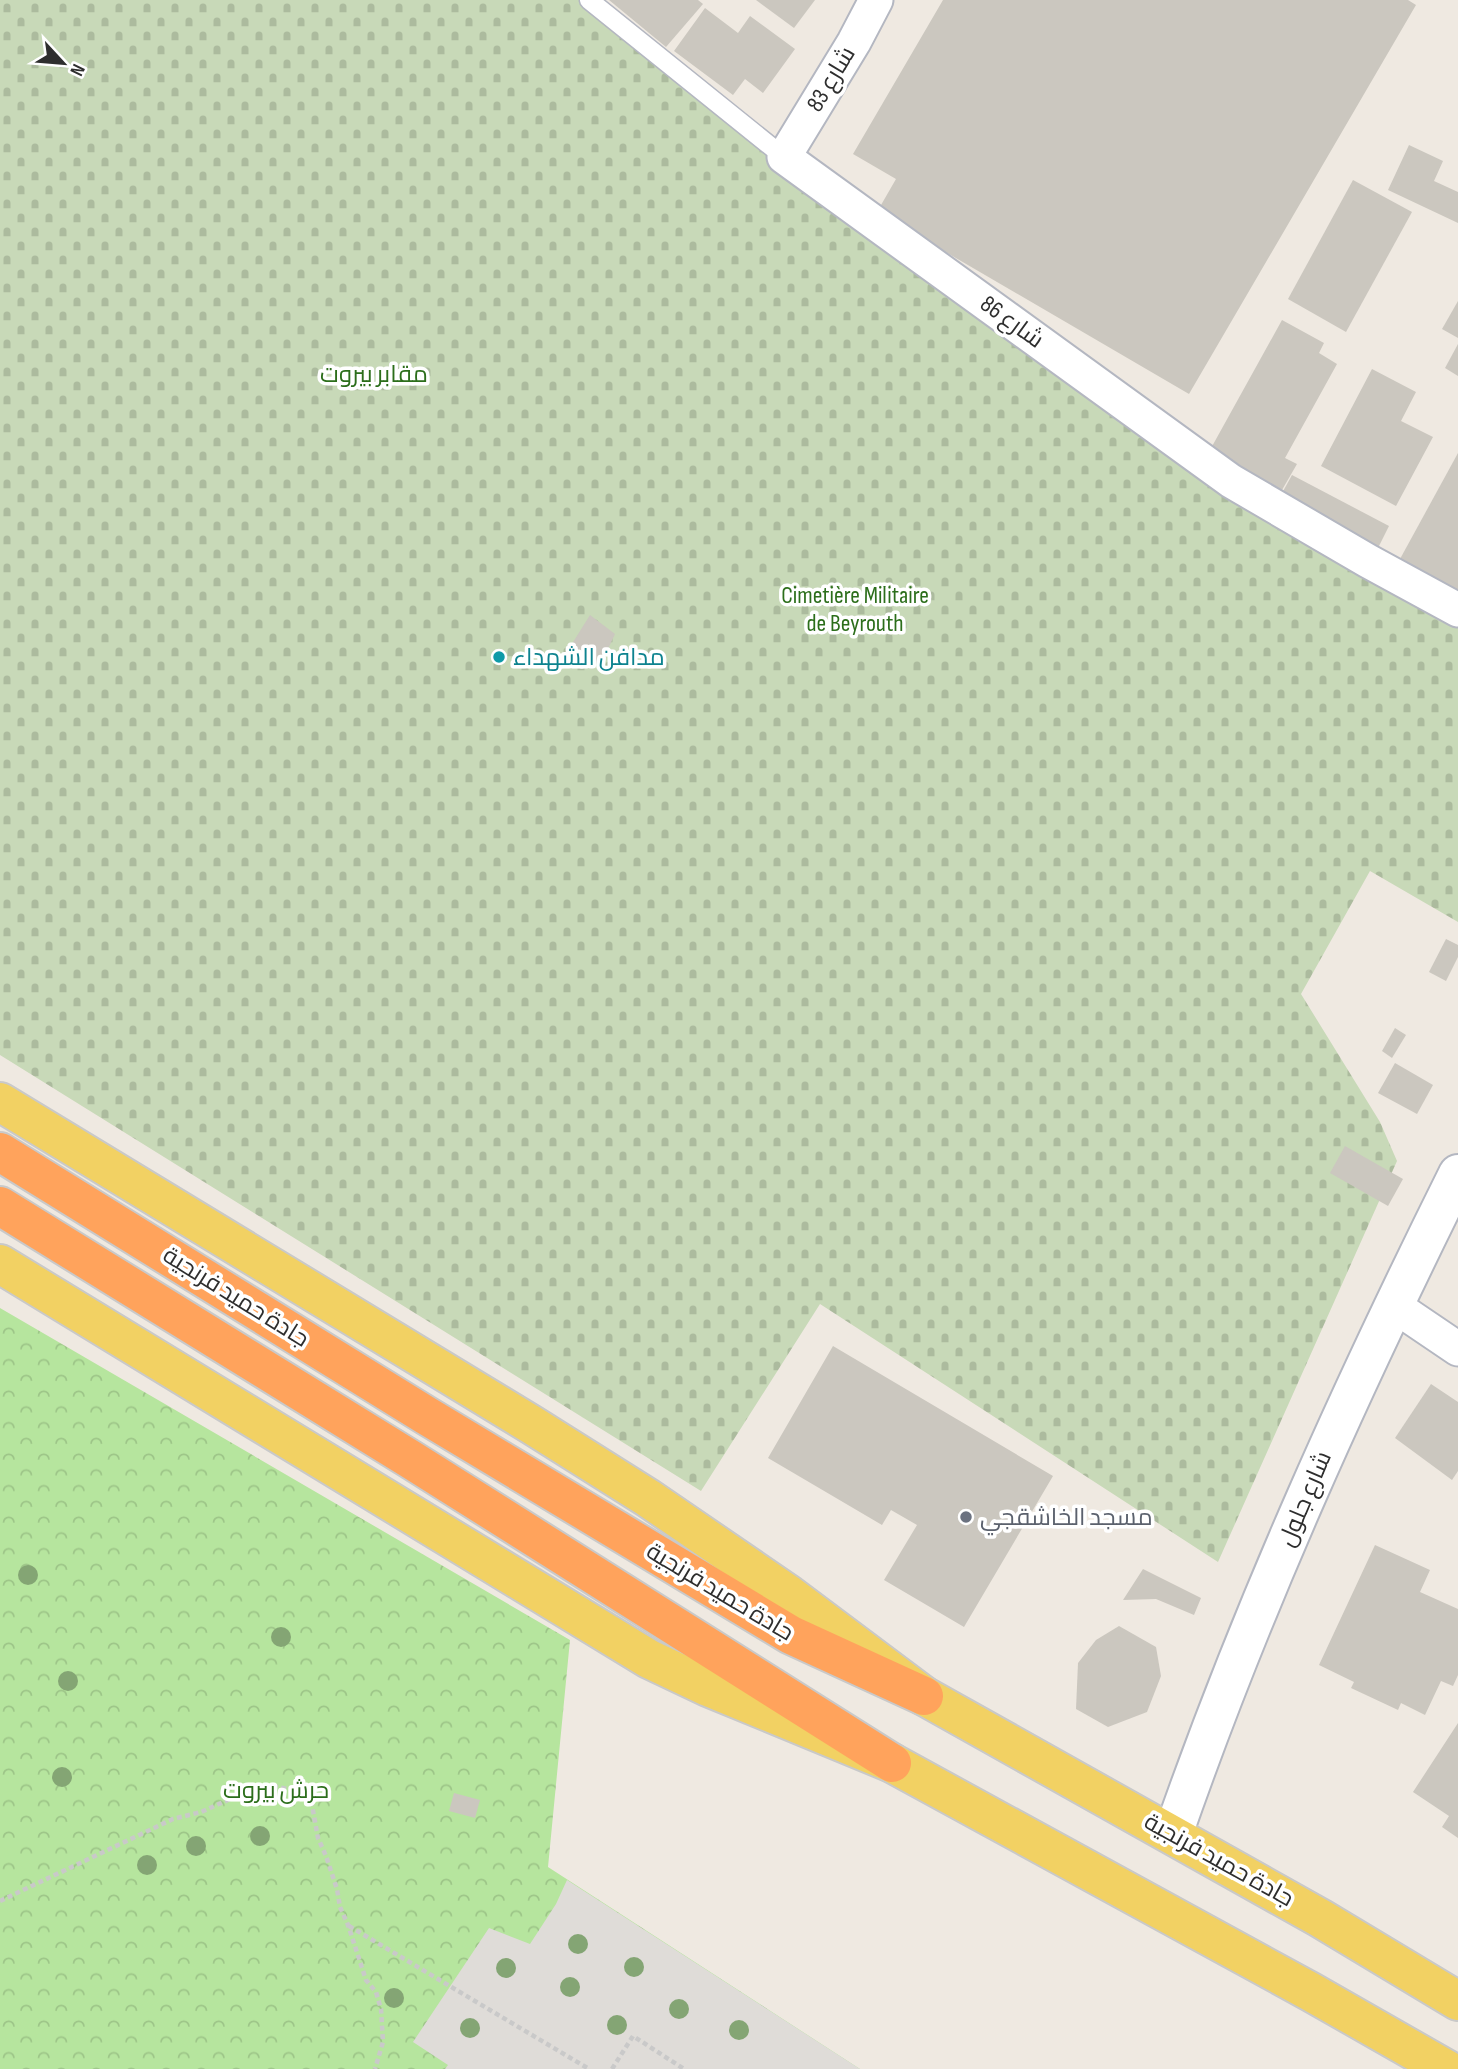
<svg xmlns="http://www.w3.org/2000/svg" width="1458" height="2069" viewBox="0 0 1458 2069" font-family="'Sofia Sans Condensed',Cairo,sans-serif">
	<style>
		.cemetery { fill: url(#cemetery-stones) }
		.park { fill: url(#park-crowns) }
		.plaza { fill: #dfdcd8 }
		.building { fill: #cbc7bf }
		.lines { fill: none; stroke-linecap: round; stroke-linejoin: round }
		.lane-casing { stroke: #b4b7c1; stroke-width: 21 }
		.street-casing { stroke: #b4b7c1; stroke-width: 37 }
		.secondary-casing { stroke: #b4b7c1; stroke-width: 42 }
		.primary-casing { stroke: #c9c9c9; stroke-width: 42 }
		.highway-casing { stroke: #c9c9c9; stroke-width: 42 }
		.path { stroke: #c9c9c9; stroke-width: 4.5; stroke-dasharray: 5 3.5; stroke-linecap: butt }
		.lane { stroke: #fff; stroke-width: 18 }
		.street { stroke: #fff; stroke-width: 33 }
		.secondary { stroke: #fff; stroke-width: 38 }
		.primary { stroke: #f2d163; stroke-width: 38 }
		.highway { stroke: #ffa35c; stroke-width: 38 }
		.tree { fill: #84a574 }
		.culture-dot { fill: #0f9aa8; stroke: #fff; stroke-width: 2.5 }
		.worship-dot { fill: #6b7280; stroke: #fff; stroke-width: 2.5 }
		.labels { text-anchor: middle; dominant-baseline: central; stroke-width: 7; stroke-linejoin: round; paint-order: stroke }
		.street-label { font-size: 24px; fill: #2e2e2e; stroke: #fff }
		.park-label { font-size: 24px; fill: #2c6e1b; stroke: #fff }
		.culture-label { font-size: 24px; fill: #0d838f; stroke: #fff; text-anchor: start }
		.worship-label { font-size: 24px; fill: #5b616d; stroke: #fff; text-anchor: start }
	</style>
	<defs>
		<pattern id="cemetery-stones" width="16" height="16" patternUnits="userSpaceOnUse" patternTransform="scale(1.75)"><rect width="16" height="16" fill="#c8d9b8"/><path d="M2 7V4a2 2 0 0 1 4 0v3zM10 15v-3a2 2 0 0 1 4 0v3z" fill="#acbb9e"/></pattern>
		<pattern id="park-crowns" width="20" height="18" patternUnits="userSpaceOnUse" patternTransform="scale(1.75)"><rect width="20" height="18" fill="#b6e59e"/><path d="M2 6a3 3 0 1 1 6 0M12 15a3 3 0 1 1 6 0" fill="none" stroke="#9dc588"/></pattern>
	</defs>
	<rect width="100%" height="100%" fill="#efe9e1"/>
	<path class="cemetery" d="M0,0H581L916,269L1458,624V922L1370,871L1301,994L1380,1122L1397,1161L1218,1562L820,1304L701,1491L0,1055Z"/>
	<path class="park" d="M0,1308L570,1640L548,1867L860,2069H0Z"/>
	<path class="plaza" d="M567,1880L860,2069H445L448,2065L413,2042L489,1928L530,1944L556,1904Z"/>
	<g class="building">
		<path d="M609,0H698L703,4L666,47Z"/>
		<path d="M756,0H815L794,28Z"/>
		<path d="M943,0H1408L1416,5L1189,394L877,212L896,179L853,154Z"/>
		<path d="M705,8L738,33L750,16L795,49L763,93L745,79L733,95L674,51Z"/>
		<path d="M1409,145L1443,161L1434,181L1458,192V223L1388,190Z"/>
		<path d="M1353,180L1412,212L1346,332L1288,299Z"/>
		<path d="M1458,301V338L1442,329Z"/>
		<path d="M1282,320L1324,343L1319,353L1337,364L1285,458L1297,464L1282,490L1210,450Z"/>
		<path d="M1458,344V376L1445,368Z"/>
		<path d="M1372,369L1416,392L1401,421L1433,437L1396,506L1321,466Z"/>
		<path d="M1458,453V594L1400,559Z"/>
		<path d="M1292,475L1389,526L1374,556L1276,504Z"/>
		<path d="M590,615L615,634L600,666L570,647Z"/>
		<path d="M1446,939L1458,945V957L1446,981L1429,972Z"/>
		<path d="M1395,1028L1406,1035L1392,1058L1382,1051Z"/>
		<path d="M1395,1063L1433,1085L1417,1114L1378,1093Z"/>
		<path d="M1345,1146L1403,1179L1388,1206L1330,1173Z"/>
		<path d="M833,1346L1053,1476L964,1627L884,1580L917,1525L891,1510L882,1525L768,1458Z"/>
		<path d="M1431,1384L1458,1402V1471L1452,1480L1395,1438Z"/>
		<path d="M1375,1545L1430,1570L1420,1592L1458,1609V1675L1453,1686L1441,1681L1425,1715L1401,1703L1398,1710L1351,1688L1354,1682L1319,1665Z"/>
		<path d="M1143,1569L1201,1598L1194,1615L1156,1599L1123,1600Z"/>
		<path d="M1119,1626L1156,1647L1161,1676L1147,1712L1108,1727L1076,1709L1078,1663L1096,1640Z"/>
		<path d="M1458,1723V1838L1442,1827L1449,1816L1413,1792Z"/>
		<path d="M454,1793L480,1800L475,1818L449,1811Z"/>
	</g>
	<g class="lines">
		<g class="lane-casing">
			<path id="lane" d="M589,0L784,157"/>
		</g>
		<g class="street-casing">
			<g id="street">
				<path d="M876,0L854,42L784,157L1231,481L1368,561L1458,610"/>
				<path d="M1393,1305L1458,1349"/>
			</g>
		</g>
		<g class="secondary-casing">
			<path id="secondary" d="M1173,1834C1252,1607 1351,1389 1458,1174"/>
		</g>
		<g class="primary-casing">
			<g id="primary">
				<path d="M0,1102L532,1425L648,1498L788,1594L924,1696L1320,1918L1458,2001"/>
				<path d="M0,1264L649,1659L708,1687L892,1763L1311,1992L1446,2069"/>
			</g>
		</g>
		<g class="highway-casing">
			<g id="highway">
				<path d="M0,1152L427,1416L791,1635L924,1696"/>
				<path d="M0,1206L410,1459L892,1763"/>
			</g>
		</g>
		<g class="path">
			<path d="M0,1901L173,1819L201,1812L257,1787L273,1786L303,1792L312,1805L318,1838L326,1856L337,1889L340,1907L348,1925L366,1980L376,1992L381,2009L383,2042L375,2069"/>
			<path d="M349,1926L589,2069"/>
			<path d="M612,2069L633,2036L684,2069"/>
		</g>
		<use href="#lane" class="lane"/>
		<use href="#street" class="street"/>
		<use href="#secondary" class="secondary"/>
		<use href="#primary" class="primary"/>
		<use href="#highway" class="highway"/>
	</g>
	<g class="tree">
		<circle cx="28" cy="1575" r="10"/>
		<circle cx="281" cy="1637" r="10"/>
		<circle cx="68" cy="1681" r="10"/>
		<circle cx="62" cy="1777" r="10"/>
		<circle cx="260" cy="1836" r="10"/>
		<circle cx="196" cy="1846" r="10"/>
		<circle cx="147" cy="1865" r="10"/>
		<circle cx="578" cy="1944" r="10"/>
		<circle cx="634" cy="1967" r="10"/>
		<circle cx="506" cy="1968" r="10"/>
		<circle cx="570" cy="1987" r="10"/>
		<circle cx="394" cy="1998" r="10"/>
		<circle cx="679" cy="2009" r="10"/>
		<circle cx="617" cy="2025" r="10"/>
		<circle cx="470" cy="2028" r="10"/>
		<circle cx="739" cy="2030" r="10"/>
	</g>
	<circle class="culture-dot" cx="499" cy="657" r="7"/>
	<circle class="worship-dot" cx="966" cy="1517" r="7"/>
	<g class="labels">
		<g class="street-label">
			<text transform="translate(831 79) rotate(-59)">شارع 83</text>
			<text transform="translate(1012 322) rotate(36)">شارع 86</text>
			<text transform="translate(236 1297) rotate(32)">جادة حميد فرنجية</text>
			<text transform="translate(1305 1499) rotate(-67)">شارع جلول</text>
			<text transform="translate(720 1592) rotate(31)">جادة حميد فرنجية</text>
			<text transform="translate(1219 1860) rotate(29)">جادة حميد فرنجية</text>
		</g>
		<g class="park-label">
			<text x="374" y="374">مقابر بيروت</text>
			<text x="855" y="595">Cimetière Militaire<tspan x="855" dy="28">de Beyrouth</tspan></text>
			<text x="276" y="1790">حرش بيروت</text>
		</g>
		<g class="culture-label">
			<text x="513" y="657">مدافن الشهداء</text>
		</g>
		<g class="worship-label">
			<text x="980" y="1517">مسجد الخاشقجي</text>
		</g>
	</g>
	<g transform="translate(63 63) rotate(116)" stroke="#ffffff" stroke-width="5" paint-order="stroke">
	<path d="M0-5L12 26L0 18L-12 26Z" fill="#2e2e2e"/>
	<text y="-10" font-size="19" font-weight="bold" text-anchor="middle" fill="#2e2e2e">N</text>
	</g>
</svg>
